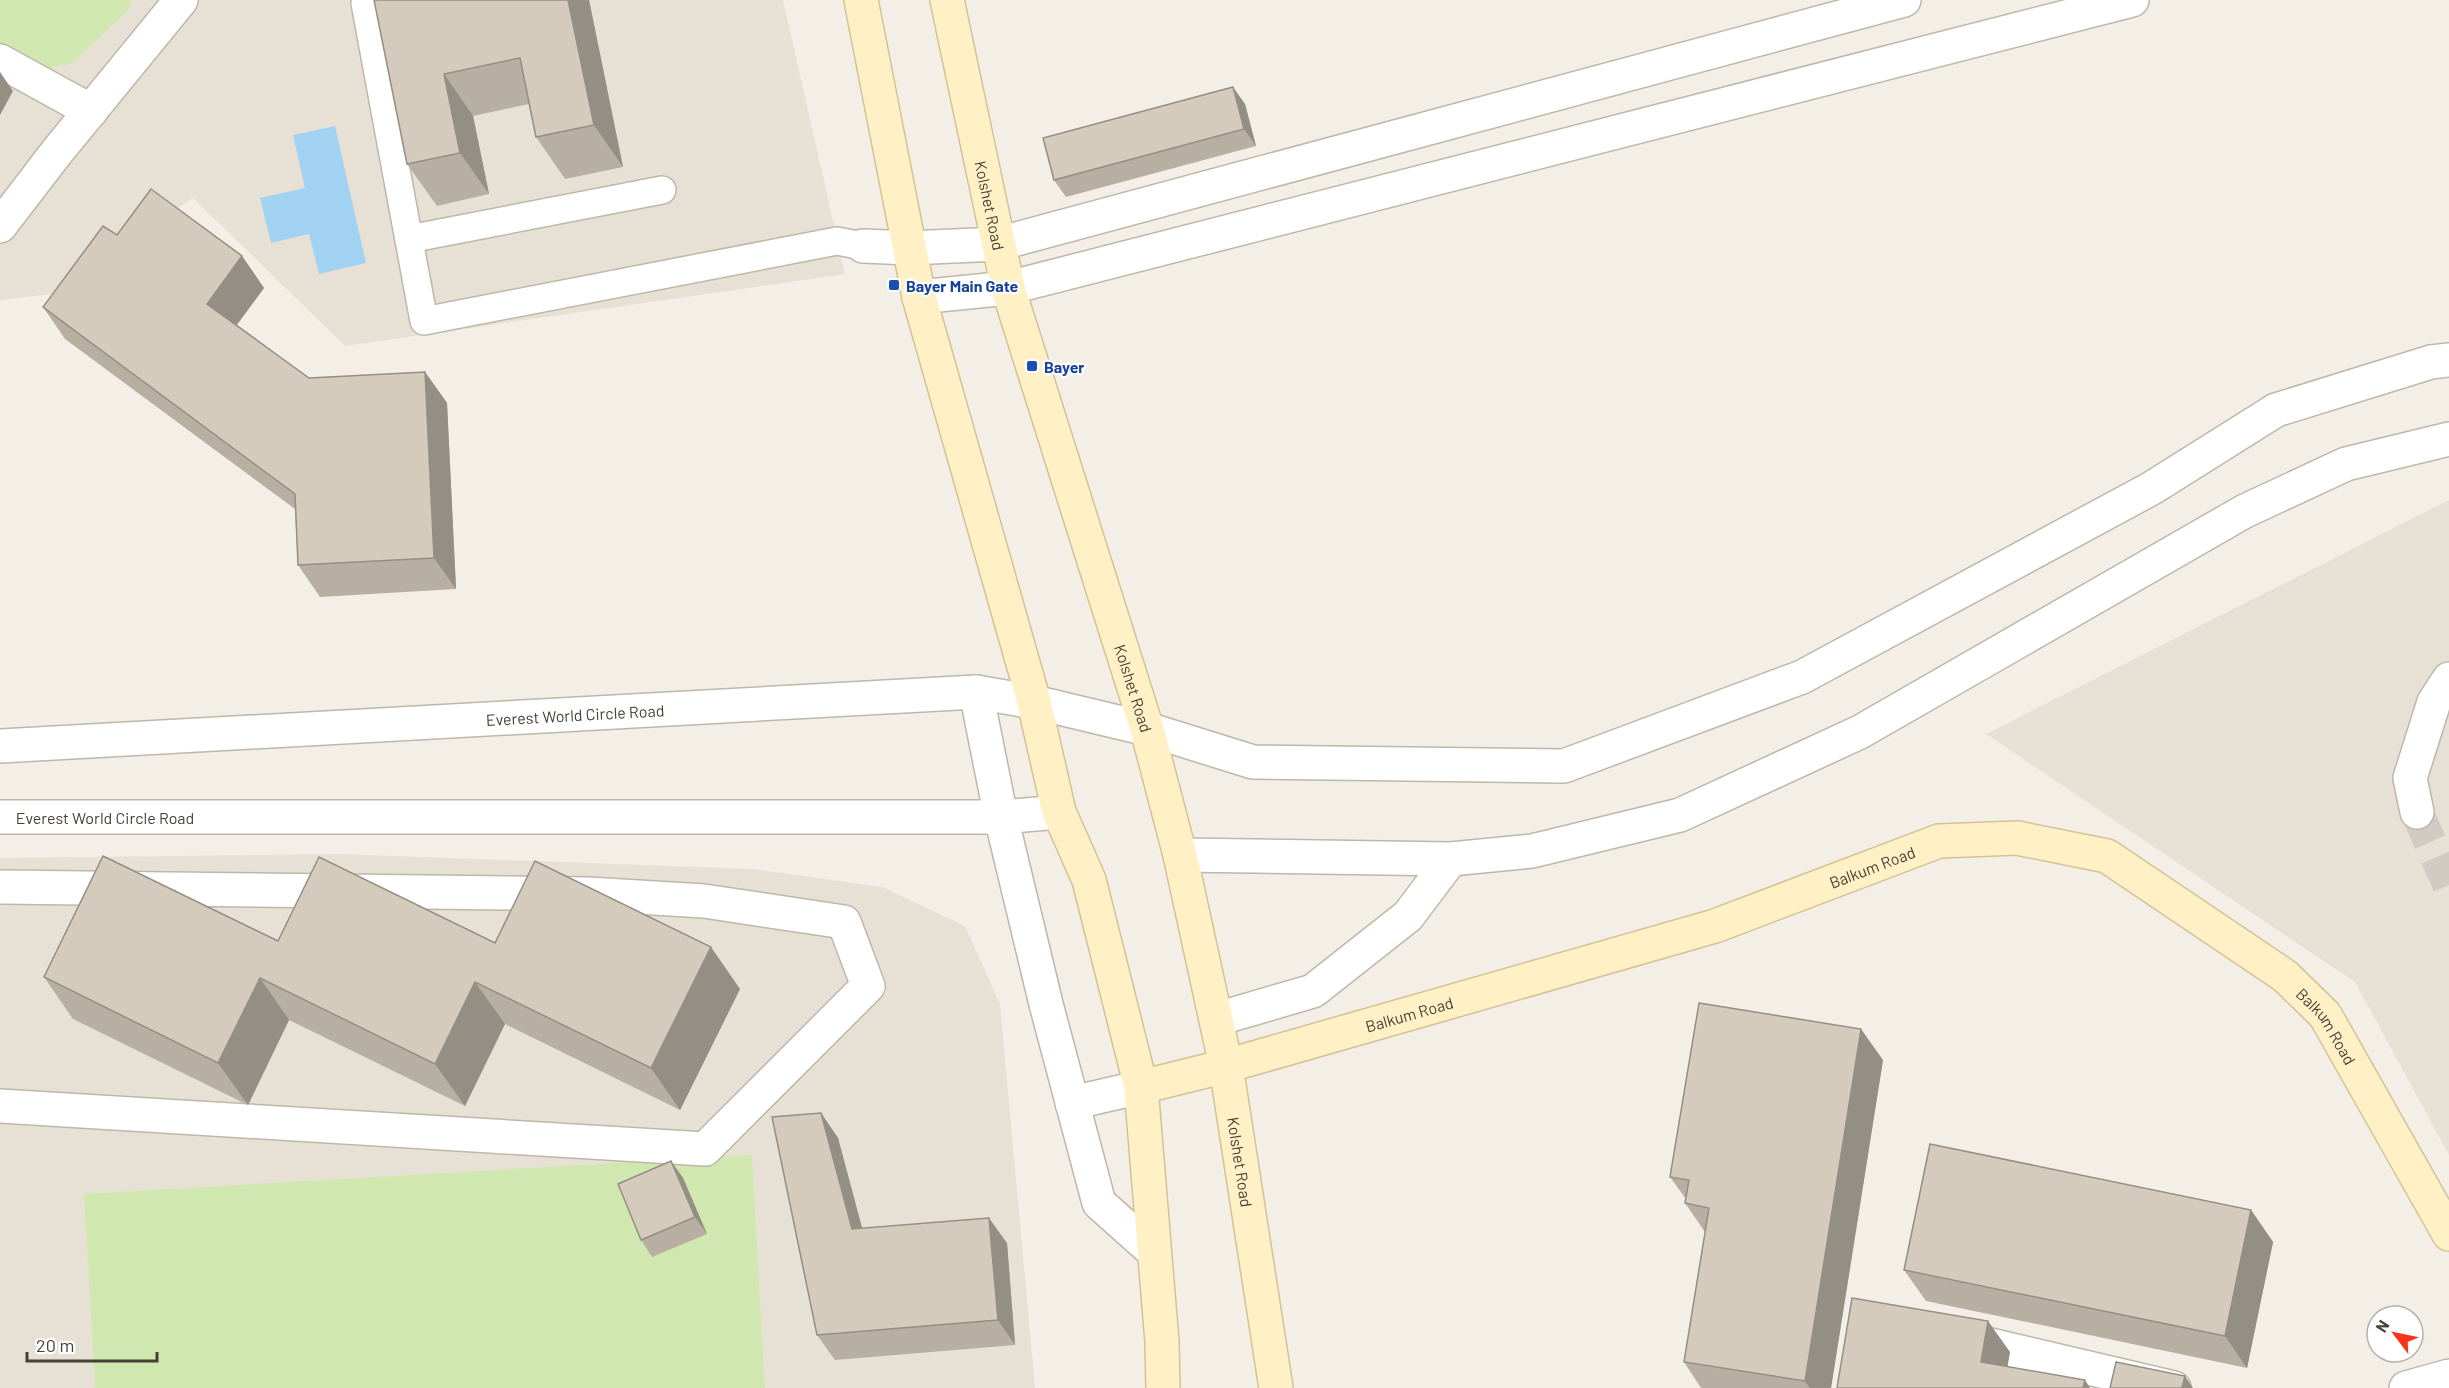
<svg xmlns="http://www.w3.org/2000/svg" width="2449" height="1388" viewBox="0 0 2449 1388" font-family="Barlow,sans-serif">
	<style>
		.residential { fill: #e7e1d5 }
		.green { fill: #d0e8af }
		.water { fill: #a2d2f1 }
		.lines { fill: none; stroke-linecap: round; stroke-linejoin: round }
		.street-tunnel { stroke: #d0ccc4; stroke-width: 33; stroke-dasharray: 33 16; stroke-linecap: butt }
		.lane-casing { stroke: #bfb7a9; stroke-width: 30 }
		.street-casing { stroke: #bfb7a9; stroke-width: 36 }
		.secondary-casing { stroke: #d4c296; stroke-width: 36 }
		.lane { stroke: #fff; stroke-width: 27 }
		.street { stroke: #fff; stroke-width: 33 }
		.secondary { stroke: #fff0c5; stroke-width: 33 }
		.wall { fill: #b7afa2 }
		.shaded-wall { fill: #958e84 }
		.building { fill: #d5cbbc; stroke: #958e84; stroke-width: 1.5 }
		.transit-dot { fill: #1a4fb4; stroke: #fff; stroke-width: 2 }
		.labels { text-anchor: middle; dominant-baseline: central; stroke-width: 4.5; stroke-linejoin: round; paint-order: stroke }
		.street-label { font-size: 16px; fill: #463f36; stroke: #fff }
		.transit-label { font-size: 16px; font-weight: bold; fill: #164399; stroke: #fff; text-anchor: start }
	</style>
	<rect width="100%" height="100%" fill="#f3efe7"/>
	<g class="residential">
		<path d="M0,0H783L845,274L345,346L193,198L52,294L0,300Z"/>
		<path d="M2449,500V1155L2355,982L1986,734Z"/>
		<path d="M340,854L753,869L882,887L965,926L1000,1004L1035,1388H0V858Z"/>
	</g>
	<g class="green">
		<path d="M0,0H132L127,11L71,64L19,73L0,61Z"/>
		<path d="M752,1155L765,1388H95L84,1194Z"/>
	</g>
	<path class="water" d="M335,126L366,263L319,274L309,234L271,243L260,198L305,188L293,135Z"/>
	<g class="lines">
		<path class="street-tunnel" d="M2417,812L2449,885"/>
		<g class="lane-casing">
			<g id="lane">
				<path d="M381,0L365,3L424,321L837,241L863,246"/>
				<path d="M409,239L662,190"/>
			</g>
		</g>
		<g class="street-casing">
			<g id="street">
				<path d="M0,61L91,111"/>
				<path d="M0,226L56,153L181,0"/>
				<path d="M863,246L909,248L998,244L1904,0"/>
				<path d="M919,297L1008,288L2132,0"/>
				<path d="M976,692L1001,817L1046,1004L1099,1203L1154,1252"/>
				<path id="s1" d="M0,746L976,692L1034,702L1147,729L1253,762L1564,766L1802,677L2152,488L2276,410L2431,362L2449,360"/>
				<path d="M2417,812L2410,778L2434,702L2449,679"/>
				<path id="s2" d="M0,817H1001L1059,812"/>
				<path d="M1180,855L1451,859L1532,851L1680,815L1860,732L2245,511L2346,464L2449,439"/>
				<path d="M0,887L588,894L704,901L844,922L868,986L705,1149L0,1106"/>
				<path d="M1217,1019L1313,991L1408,916L1451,859"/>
				<path d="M1072,1103L1141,1087"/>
				<path d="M1965,1339L2174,1388"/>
				<path d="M2406,1388L2449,1376"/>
			</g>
		</g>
		<g class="secondary-casing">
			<g id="secondary">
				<path d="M861,0L919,297L1034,702L1059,812L1089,880L1141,1087L1162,1342L1163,1388"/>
				<path id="s3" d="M947,0L1008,288L1147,729L1180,855L1226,1066L1276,1388"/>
				<path id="s4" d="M1141,1087L1226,1066L1715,926L1939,841L2017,838L2107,856L2285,976L2325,1015L2449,1234"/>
			</g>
		</g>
		<use href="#lane" class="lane"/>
		<use href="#street" class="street"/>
		<use href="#secondary" class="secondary"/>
	</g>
	<g class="wall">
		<path d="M374,0H589L623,167L565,179L536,137L529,104L473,116L489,194L437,206L407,164Z"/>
		<path d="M1245,104L1256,146L1066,197L1054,180Z"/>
		<path d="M242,256L264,288L237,325L309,378L425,372L447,403L456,589L320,597L298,565L295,509L65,339L43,307Z"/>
		<path d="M278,941L495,943L740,989L680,1110L505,1024L465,1106L289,1020L248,1105L73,1019L44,977Z"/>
		<path d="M1883,1060L1831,1388H1701L1684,1362L1705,1232L1685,1203L1686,1199L1670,1177Z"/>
		<path d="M821,1113L838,1138L862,1228L1007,1243L1015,1345L835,1360L817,1335Z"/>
		<path d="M671,1161L683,1178L707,1234L652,1257L641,1240Z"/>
		<path d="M2251,1210L2273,1242L2247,1368L1926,1301L1904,1270Z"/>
	</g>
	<g class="shaded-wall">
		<path d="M568,0H589L623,167L594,125Z"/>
		<path d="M0,72L13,91L0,115Z"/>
		<path d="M444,74L473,116L489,194L460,153Z"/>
		<path d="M1233,87L1245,104L1256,146L1244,129Z"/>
		<path d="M242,256L264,288L229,335L207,304Z"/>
		<path d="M425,372L447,403L456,589L434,558Z"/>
		<path d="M711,947L740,989L680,1110L651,1068Z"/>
		<path d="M260,978L289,1020L248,1105L218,1063Z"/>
		<path d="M475,982L505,1024L465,1106L435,1064Z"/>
		<path d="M1861,1029L1883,1060L1831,1388H1810L1805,1381Z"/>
		<path d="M821,1113L838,1138L869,1254L852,1229Z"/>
		<path d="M671,1161L683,1178L707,1234L695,1217Z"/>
		<path d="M2251,1210L2273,1242L2247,1368L2225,1336Z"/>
		<path d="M989,1218L1007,1243L1015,1345L998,1320Z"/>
		<path d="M1988,1321L2010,1352L2004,1388L1981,1362Z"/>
		<path d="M2185,1376L2193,1388H2182Z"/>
		<path d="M2085,1380L2090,1388H2083Z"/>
	</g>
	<g class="building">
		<path d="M374,0H568L594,125L536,137L520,58L444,74L460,153L407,164Z"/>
		<path d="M1233,87L1244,129L1054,180L1043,138Z"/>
		<path d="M151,189L242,256L207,304L309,378L425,372L434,558L298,565L295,494L43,307L103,226L117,235Z"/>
		<path d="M103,856L278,941L319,857L495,943L535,861L711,947L651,1068L475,982L435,1064L260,978L218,1063L44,977Z"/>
		<path d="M1699,1003L1861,1029L1805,1381L1684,1362L1709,1208L1685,1203L1689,1180L1670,1177Z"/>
		<path d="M821,1113L852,1229L989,1218L998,1320L817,1335L772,1117Z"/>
		<path d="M1930,1144L2251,1210L2225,1336L1904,1270Z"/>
		<path d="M671,1161L695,1217L641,1240L618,1184Z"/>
		<path d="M1852,1298L1988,1321L1981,1362L2085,1380L2083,1388H1837Z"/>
		<path d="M2116,1362L2185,1376L2182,1388H2110Z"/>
	</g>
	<g class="transit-dot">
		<rect x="888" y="279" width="12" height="12" rx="3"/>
		<rect x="1026" y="360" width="12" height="12" rx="3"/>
	</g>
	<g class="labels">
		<g class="street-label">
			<text stroke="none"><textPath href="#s3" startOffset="210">Kolshet Road</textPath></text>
			<text stroke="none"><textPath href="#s3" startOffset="714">Kolshet Road</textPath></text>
			<text stroke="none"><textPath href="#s1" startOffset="576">Everest World Circle Road</textPath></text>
			<text stroke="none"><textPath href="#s2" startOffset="105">Everest World Circle Road</textPath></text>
			<text stroke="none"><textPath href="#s4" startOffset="764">Balkum Road</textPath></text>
			<text stroke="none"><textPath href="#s4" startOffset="278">Balkum Road</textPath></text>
			<text stroke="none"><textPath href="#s4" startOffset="1286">Balkum Road</textPath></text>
			<text stroke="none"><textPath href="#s3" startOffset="1200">Kolshet Road</textPath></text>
		</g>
		<g class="transit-label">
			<text x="906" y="285">Bayer Main Gate</text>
			<text x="1044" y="366">Bayer</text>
		</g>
	</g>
	<g transform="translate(2395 1334) rotate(302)"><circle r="28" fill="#ffffff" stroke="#b5b2af" stroke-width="1.5"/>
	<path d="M0-4.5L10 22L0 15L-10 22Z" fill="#fb3316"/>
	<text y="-9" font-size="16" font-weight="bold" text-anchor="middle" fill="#463f36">N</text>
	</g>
	<path d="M27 1352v9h130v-9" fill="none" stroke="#463f36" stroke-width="3"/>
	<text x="36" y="1352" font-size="18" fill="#463f36" stroke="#ffffff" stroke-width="4.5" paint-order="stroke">20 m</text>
</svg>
